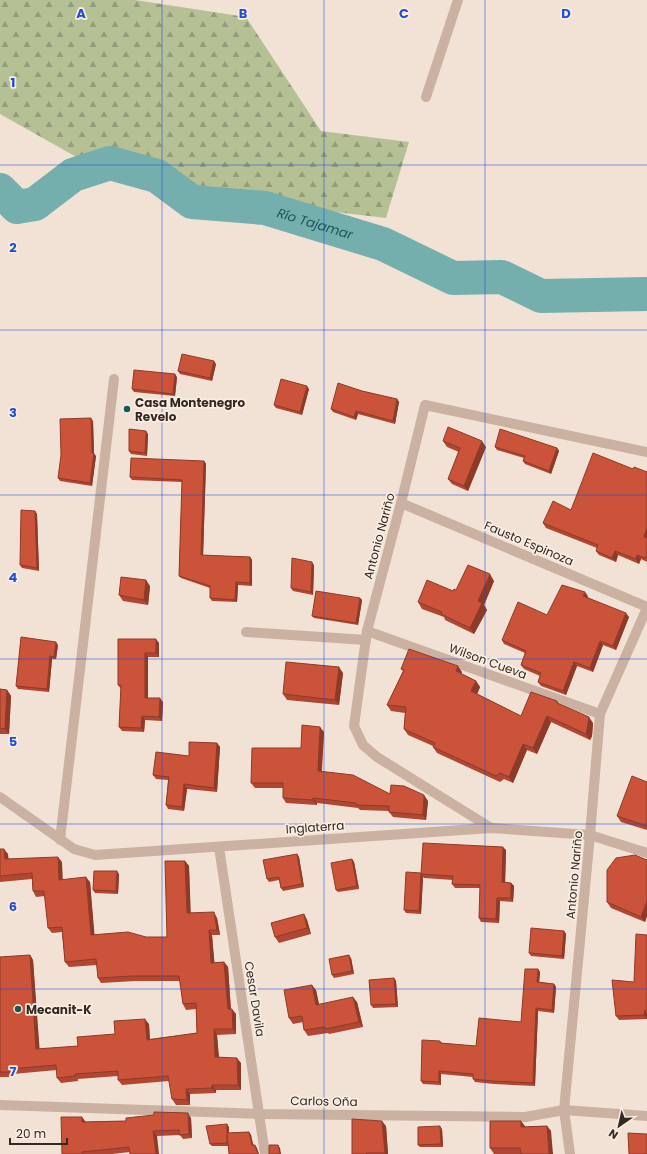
<svg xmlns="http://www.w3.org/2000/svg" width="647" height="1154" viewBox="0 0 647 1154" font-family="Poppins,sans-serif">
	<style>
		.forest { fill: url(#forest-firs) }
		.lines { fill: none; stroke-linecap: round; stroke-linejoin: round }
		.river { stroke: #74afae; stroke-width: 34 }
		.street { stroke: #cab1a2; stroke-width: 10 }
		.wall { fill: #af4732 }
		.shaded-wall { fill: #8e3a29 }
		.building { fill: #cb533a; stroke: #8e3a29 }
		.grid { fill: none; stroke: #1d4ed8; stroke-width: 1; stroke-opacity: 0.55 }
		.poi-dot { fill: #195656; stroke: #f9ede2; stroke-width: 1.5 }
		.labels { text-anchor: middle; dominant-baseline: central; stroke-width: 3.5; stroke-linejoin: round; paint-order: stroke }
		.poi-label { font-size: 12px; font-weight: bold; fill: #342824; stroke: #f9ede2; text-anchor: start }
		.street-label { font-size: 12px; fill: #342824; stroke: #f9ede2 }
		.water-label { font-size: 13px; font-style: italic; fill: #195656; stroke: #f9ede2 }
		.grid-label { font-size: 13px; text-anchor: middle; font-weight: bold; fill: #1d4ed8; stroke: #f9ede2; stroke-width: 3.5; stroke-linejoin: round; paint-order: stroke }
	</style>
	<defs>
		<pattern id="forest-firs" width="22" height="20" patternUnits="userSpaceOnUse"><rect width="22" height="20" fill="#b5c195"/><path d="M5 1l3.5 6h-7zM16 11l3.5 6h-7z" fill="#949d79"/></pattern>
	</defs>
	<rect width="100%" height="100%" fill="#f2e2d6"/>
	<path class="forest" d="M0,0H135L246,17L321,131L409,142L386,218L301,208L103,172L0,114Z"/>
	<g class="lines">
		<path class="river" id="s1" d="M0,190L17,207L35,204L73,175L110,163L157,176L192,202L265,208L383,244L453,278L502,277L541,296L647,294"/>
		<g class="street">
			<path d="M426,97L458,0"/>
			<path d="M401,503L647,607"/>
			<path d="M367,631L600,714"/>
			<path d="M246,632L366,640"/>
			<path d="M0,797L74,849L95,855L491,828L590,835L647,853"/>
			<path d="M491,828L377,757L363,745L354,726L367,631L401,503L425,405L647,452"/>
			<path d="M60,840L114,379"/>
			<path d="M219,847L265,1154"/>
			<path d="M0,1105L260,1114L525,1117L564,1110L647,1116"/>
			<path d="M570,1154L564,1110L590,835L600,714L647,608"/>
		</g>
	</g>
	<g class="wall">
		<path d="M216,364L212,381L180,374L178,371Z"/>
		<path d="M177,377L175,396L134,392L132,389Z"/>
		<path d="M309,389L302,415L276,408L274,405Z"/>
		<path d="M362,391L397,399L399,402L395,424L358,414L356,420L333,412L331,409Z"/>
		<path d="M93,421L94,454L96,456L92,486L60,481L58,478Z"/>
		<path d="M148,434L147,456L131,454L129,451Z"/>
		<path d="M443,441L486,447L468,491L452,484L448,479L459,452L447,447Z"/>
		<path d="M495,447L557,448L559,451L551,474L525,464L523,461L524,458L497,450Z"/>
		<path d="M204,461L206,464L203,555L250,557L252,560V586L238,585L237,602L212,601L210,598V588L181,578L179,576L182,482L132,480L130,477Z"/>
		<path d="M633,469L647,472V562L641,559L639,564L618,555L616,562L599,555L596,551L597,548L546,528L543,523L571,510Z"/>
		<path d="M35,511L37,514L39,571L22,568L20,565Z"/>
		<path d="M314,565L313,595L293,591L291,588Z"/>
		<path d="M494,581L484,605L487,610L474,634L445,620L444,617L422,609L418,602L456,590Z"/>
		<path d="M150,586L148,605L123,601L119,595Z"/>
		<path d="M588,596L587,597L629,617L616,650L603,645L593,672L577,666L566,695L541,686L538,682L540,676L524,669L521,665L525,653L504,644L502,640L547,615Z"/>
		<path d="M360,598L362,600L358,625L314,618L312,616Z"/>
		<path d="M118,639L159,643V657H148V698L163,702L162,721L145,720L144,732L122,731L119,727L121,689L118,685Z"/>
		<path d="M58,645L56,659H52L49,692L18,689L16,686Z"/>
		<path d="M401,669L462,672L461,674L476,681L480,687L477,694L521,716L557,701L559,704L593,723L592,736L590,740L551,722L537,754L527,750L513,783L504,779L500,782L437,753L433,747V746L408,735L404,729L405,713L391,711L387,705L403,671Z"/>
		<path d="M343,673L339,705L287,700L283,694Z"/>
		<path d="M0,689L7,690L11,696L9,734H0Z"/>
		<path d="M324,732L322,771L390,794L428,801L426,820L393,817L389,812V811L360,810L358,808L317,803V805L286,803L283,798V788H255L251,783Z"/>
		<path d="M217,743L220,747L217,792L187,789L184,811L168,809L166,805L168,780L156,779L153,775L189,756Z"/>
		<path d="M647,782V830L621,822L617,816Z"/>
		<path d="M0,849L8,854V859L62,862V880L90,882L94,935L146,937H167L185,861L189,866L190,913L217,918L220,935H212L214,963L224,962L228,967L231,1009L236,1014V1034L217,1035L219,1057L241,1063V1090H216V1093L190,1094V1105H176L172,1099L169,1081L122,1085L118,1080V1076L78,1079V1081L61,1083L57,1078V1070L13,1074V1077H0V957L30,955L33,960L39,1049L78,1046L149,1024L150,1039L197,1033L196,1009L186,1010L183,1004L180,981H135L101,983L98,978L97,965L69,967L65,962L62,932L52,933L48,928L45,896L36,897L33,891L32,879L0,882Z"/>
		<path d="M506,850L505,882L511,883L514,886L513,902L500,901L499,923L481,922L479,918L480,888H455L452,884L453,880L424,878L423,877L421,914L406,913L404,910L421,873Z"/>
		<path d="M297,854L299,857L304,887L283,891L281,888L279,880L269,882L267,879Z"/>
		<path d="M352,859L354,862L359,889L338,892L336,890Z"/>
		<path d="M647,860V916L645,922L611,908L607,902Z"/>
		<path d="M119,874L118,894L95,893L93,890Z"/>
		<path d="M304,914L307,920L311,934L279,943L275,937Z"/>
		<path d="M564,931L566,934L564,959L531,956L529,953Z"/>
		<path d="M647,935V1019L619,1020L616,1016L634,982Z"/>
		<path d="M351,958L354,974L334,978L332,975Z"/>
		<path d="M538,969L540,972L539,982L554,984L556,987L554,1013L538,1011L535,1086L494,1084L475,1082L473,1079V1077L441,1074V1085L423,1084L421,1081L440,1041L442,1043L476,1046L521,1022Z"/>
		<path d="M394,978L396,981L398,1007L373,1008L371,1005Z"/>
		<path d="M316,990L319,1004L357,1002L363,1027L329,1034L328,1033L308,1036L304,1030L303,1022L293,1024L289,1018Z"/>
		<path d="M191,1118L192,1138L183,1139L180,1135L157,1136L130,1152L112,1154H62L86,1122L126,1121Z"/>
		<path d="M386,1126L388,1154H352Z"/>
		<path d="M525,1126V1127L547,1126L551,1131L521,1154H494L490,1148Z"/>
		<path d="M229,1127V1133L249,1132L251,1135L253,1145L257,1148L229,1146H212L210,1144Z"/>
		<path d="M442,1129L443,1147H420L418,1145Z"/>
	</g>
	<g class="shaded-wall">
		<path d="M214,361L216,364L212,381L210,378Z"/>
		<path d="M175,374L177,377L175,396L173,394Z"/>
		<path d="M307,386L309,389L302,415L300,412Z"/>
		<path d="M397,399L399,402L395,424L393,421Z"/>
		<path d="M356,411L358,414L356,420L354,417Z"/>
		<path d="M91,418L93,421L94,454L96,456L92,486L90,483L92,453Z"/>
		<path d="M146,431L148,434L147,456L145,453Z"/>
		<path d="M482,441L486,447L468,491L464,486Z"/>
		<path d="M557,448L559,451L551,474L549,471Z"/>
		<path d="M204,461L206,464L203,558L201,555Z"/>
		<path d="M35,511L37,514L39,571L37,568Z"/>
		<path d="M647,527V540L644,537Z"/>
		<path d="M615,551L618,555L616,562L612,558Z"/>
		<path d="M637,555L641,559L639,564L636,559Z"/>
		<path d="M250,557L252,560V586L250,583Z"/>
		<path d="M312,562L314,565L313,595L311,592Z"/>
		<path d="M490,574L494,581L484,605L487,610L474,634L470,628L478,601Z"/>
		<path d="M146,580L150,586L148,605L144,600Z"/>
		<path d="M236,582L238,585L237,602L235,600Z"/>
		<path d="M585,592L588,596L586,600L583,596Z"/>
		<path d="M360,598L362,600L358,625L356,623Z"/>
		<path d="M626,613L629,617L616,650L613,646Z"/>
		<path d="M156,639L159,643V657L156,653Z"/>
		<path d="M600,641L603,645L593,672L590,668Z"/>
		<path d="M56,642L58,645L56,659L54,657Z"/>
		<path d="M145,653L148,657V702L145,698Z"/>
		<path d="M50,656L52,659L49,692L47,689Z"/>
		<path d="M574,662L577,666L566,695L563,691Z"/>
		<path d="M458,666L462,672L460,677L456,671Z"/>
		<path d="M339,667L343,673L339,705L335,700Z"/>
		<path d="M476,681L480,687L476,697L471,691Z"/>
		<path d="M7,690L11,696L9,734L5,729Z"/>
		<path d="M160,698L163,702L162,721L159,717Z"/>
		<path d="M142,716L145,720L144,732L141,728Z"/>
		<path d="M547,716L551,722L537,754L533,748Z"/>
		<path d="M589,717L593,723L592,736L590,740L586,734Z"/>
		<path d="M320,727L324,732L321,776L318,771Z"/>
		<path d="M217,743L220,747L217,792L214,788Z"/>
		<path d="M523,744L527,750L513,783L509,777Z"/>
		<path d="M184,784L187,789L184,811L182,807Z"/>
		<path d="M424,795L428,801L426,820L423,815Z"/>
		<path d="M313,798L317,803V805L313,800Z"/>
		<path d="M503,847L506,850L505,886L502,882Z"/>
		<path d="M4,849L8,854L9,864L5,859Z"/>
		<path d="M297,854L299,857L304,887L302,884Z"/>
		<path d="M58,857L62,862L63,885L59,880Z"/>
		<path d="M352,859L354,862L359,889L357,886Z"/>
		<path d="M185,861L189,866L191,918L187,913Z"/>
		<path d="M117,871L119,874L118,894L116,891Z"/>
		<path d="M421,873L423,877L421,914L419,911Z"/>
		<path d="M86,877L90,882L95,940L91,935Z"/>
		<path d="M511,883L514,886L513,902L511,898Z"/>
		<path d="M497,898L500,901L499,923L496,919Z"/>
		<path d="M647,901V916L645,922L641,917Z"/>
		<path d="M214,912L217,918L220,935L217,930Z"/>
		<path d="M304,914L307,920L311,934L307,928Z"/>
		<path d="M209,930L212,935L215,968L211,963Z"/>
		<path d="M564,931L566,934L564,959L562,956Z"/>
		<path d="M30,955L33,960L40,1054L36,1049Z"/>
		<path d="M349,955L351,958L354,974L352,971Z"/>
		<path d="M224,962L228,967L231,1014L228,1009Z"/>
		<path d="M538,969L540,972L539,985L537,982Z"/>
		<path d="M394,978L396,981L398,1007L396,1004Z"/>
		<path d="M554,984L556,987L554,1013L552,1010Z"/>
		<path d="M312,985L316,990L320,1010L316,1005Z"/>
		<path d="M353,997L357,1002L363,1027L359,1022Z"/>
		<path d="M536,1008L538,1011L535,1086L533,1083Z"/>
		<path d="M232,1009L236,1014V1034L233,1029Z"/>
		<path d="M645,1010L647,1014V1019L644,1015Z"/>
		<path d="M145,1019L149,1024L150,1045L147,1040Z"/>
		<path d="M214,1029L217,1035L219,1062L215,1057Z"/>
		<path d="M237,1058L241,1063V1090L238,1085Z"/>
		<path d="M10,1069L13,1074V1077L10,1072Z"/>
		<path d="M439,1071L441,1074V1085L439,1082Z"/>
		<path d="M212,1085L216,1090V1093L212,1088Z"/>
		<path d="M186,1089L190,1094V1105L187,1100Z"/>
		<path d="M188,1113L191,1118L192,1138L189,1134Z"/>
		<path d="M82,1117L86,1122H82Z"/>
		<path d="M382,1121L386,1126L388,1154H385V1153Z"/>
		<path d="M521,1121L525,1126V1133L521,1127Z"/>
		<path d="M227,1124L229,1127V1136L227,1133Z"/>
		<path d="M440,1126L442,1129L443,1147L441,1144Z"/>
		<path d="M547,1126L551,1131L553,1154H549Z"/>
		<path d="M153,1131L157,1136L159,1154H156Z"/>
		<path d="M249,1132L251,1135L254,1148L252,1145Z"/>
		<path d="M255,1145L257,1148L259,1154H258Z"/>
		<path d="M278,1145L280,1148L281,1154H280Z"/>
	</g>
	<g class="building">
		<path d="M182,354L214,361L210,378L178,371Z"/>
		<path d="M134,370L175,374L173,394L132,389Z"/>
		<path d="M281,379L307,386L300,412L274,405Z"/>
		<path d="M338,383L362,391L397,399L393,421L356,411L354,417L331,409Z"/>
		<path d="M91,418L92,453H94L90,483L58,478L61,455L60,419Z"/>
		<path d="M448,427L482,441L464,486L448,479L460,448L443,441Z"/>
		<path d="M129,429L146,431L145,453L129,451Z"/>
		<path d="M500,429L557,448L549,471L523,461L525,456L495,447Z"/>
		<path d="M593,453L633,469L634,467L647,472V527L644,537L647,538V554L645,558L637,555L636,559L615,551L612,558L596,551L598,545L543,523L553,501L571,510Z"/>
		<path d="M131,458L204,461L201,555L250,557V583L236,582L235,600L210,598V586L179,576L182,480L130,477Z"/>
		<path d="M21,510L35,511L37,568L20,565Z"/>
		<path d="M292,558L312,562L311,592L291,588Z"/>
		<path d="M468,565L490,574L478,601L482,603L470,628L441,614L442,612L418,602L427,580L453,591L454,589L456,590Z"/>
		<path d="M121,577L146,580L144,600L119,595Z"/>
		<path d="M562,585L585,592L583,596L626,613L613,646L600,641L590,668L574,662L563,691L538,682L541,673L521,665L526,651L502,640L518,602L547,615Z"/>
		<path d="M316,591L360,598L356,623L312,616Z"/>
		<path d="M21,637L56,642L54,657L50,656L47,689L16,686Z"/>
		<path d="M118,639H156V653H145V698H160L159,717L142,716L141,728L119,727L121,685H118Z"/>
		<path d="M409,649L458,666L456,671L476,681L471,691L521,716L531,692L557,701V703L589,717L587,730L586,734L547,716L533,748L523,744L509,777L500,773L496,776L433,747L435,743L404,729L406,707L387,705L404,670L401,669Z"/>
		<path d="M286,662L339,667L335,700L283,694Z"/>
		<path d="M0,689L7,690L5,729L0,728Z"/>
		<path d="M302,725L320,727L318,771L353,775L390,794L391,785L404,786L424,795L423,815L389,812V806L356,805V803L313,798V800L283,798V783H251L252,748H301Z"/>
		<path d="M189,742L217,743L214,788L184,784L182,807L166,805L169,777L153,775L156,752L189,756Z"/>
		<path d="M632,776L647,782V826L617,816Z"/>
		<path d="M423,843L503,847L502,882L511,883V898H497L496,919L479,918L480,885L452,884L453,876L421,874Z"/>
		<path d="M0,849H4L5,859L58,857L59,880L86,877L91,935L128,932L146,937H167L165,861H185L187,913L214,912L217,930H209L211,963L224,962L228,1009H232L233,1029H214L215,1057L237,1058L238,1085H212V1088L186,1089L187,1100L172,1099L168,1076L118,1080V1071L75,1074V1076L57,1078L56,1065L10,1069V1072H0V957L30,955L36,1049L78,1046L77,1037L115,1034L114,1021L145,1019L147,1040L197,1033L196,1003L183,1004L179,976H132L98,978L96,959L65,962L62,927L48,928L44,891H33L32,873L0,876Z"/>
		<path d="M297,854L302,884L281,888L279,877L267,879L263,860Z"/>
		<path d="M635,855L647,860V901L641,917L607,902V870L616,858Z"/>
		<path d="M352,859L357,886L336,890L331,863Z"/>
		<path d="M94,871H117L116,891L93,890Z"/>
		<path d="M406,872L421,873L419,911L404,910Z"/>
		<path d="M304,914L307,928L275,937L271,923Z"/>
		<path d="M531,928L564,931L562,956L529,953Z"/>
		<path d="M636,934L647,935V1010H645L644,1015L616,1016L612,980L634,982Z"/>
		<path d="M349,955L352,971L332,975L329,959Z"/>
		<path d="M525,969H538L537,982L554,984L552,1010L536,1008L533,1083L492,1081L473,1079V1074L439,1071V1082L421,1081L422,1040L440,1041V1043L476,1046L479,1018L521,1022Z"/>
		<path d="M394,978L396,1004L371,1005L369,980Z"/>
		<path d="M312,985L316,1005L353,997L359,1022L325,1029V1027L304,1030L302,1016L289,1018L284,990Z"/>
		<path d="M154,1112L188,1113L189,1134L179,1135V1130L153,1131L156,1154H130L129,1147L82,1152V1154H62L61,1117H82V1122L126,1121V1118L154,1115Z"/>
		<path d="M352,1119L382,1121L385,1153H366L367,1154H352Z"/>
		<path d="M490,1121H521V1127L547,1126L549,1154H521L520,1148H490Z"/>
		<path d="M227,1124V1133L249,1132L252,1145H255L258,1154H229L227,1134V1143L210,1144L206,1126Z"/>
		<path d="M440,1126L441,1144L418,1145V1127Z"/>
		<path d="M628,1133L647,1134V1154H629Z"/>
		<path d="M269,1145H278L280,1154H269Z"/>
	</g>
	<path class="grid" d="M162,0V1154M324,0V1154M485,0V1154M0,165H647M0,330H647M0,495H647M0,659H647M0,824H647M0,989H647"/>
	<g class="poi-dot">
		<circle cx="127" cy="409" r="4"/>
		<circle cx="18" cy="1009" r="4"/>
	</g>
	<g class="labels">
		<g class="poi-label">
			<text x="135" y="402">Casa Montenegro<tspan x="135" dy="14">Revelo</tspan></text>
			<text x="26" y="1009">Mecanit-K</text>
		</g>
		<g class="street-label">
			<text transform="translate(379 536) rotate(-75)">Antonio Nariño</text>
			<text transform="translate(529 543) rotate(23)">Fausto Espinoza</text>
			<text transform="translate(488 661) rotate(20)">Wilson Cueva</text>
			<text transform="translate(315 827) rotate(-4)">Inglaterra</text>
			<text transform="translate(574 875) rotate(-85)">Antonio Nariño</text>
			<text transform="translate(255 999) rotate(81)">Cesar Davila</text>
			<text transform="translate(324 1101) rotate(1)">Carlos Oña</text>
		</g>
		<g class="water-label">
			<text stroke="none"><textPath href="#s1" startOffset="347">Río Tajamar</textPath></text>
		</g>
	</g>
	<g class="grid-label">
		<text x="81" y="18">A</text>
		<text x="243" y="18">B</text>
		<text x="404" y="18">C</text>
		<text x="566" y="18">D</text>
		<text x="13" y="87">1</text>
		<text x="13" y="252">2</text>
		<text x="13" y="417">3</text>
		<text x="13" y="582">4</text>
		<text x="13" y="746">5</text>
		<text x="13" y="911">6</text>
		<text x="13" y="1076">7</text>
	</g>
	<g transform="translate(619 1126) rotate(214)" stroke="#f9ede2" stroke-width="3" paint-order="stroke">
	<path d="M0-3L7 15L0 10L-7 15Z" fill="#342824"/>
	<text y="-6" font-size="11" font-weight="bold" text-anchor="middle" fill="#342824">N</text>
	</g>
	<path d="M10 1138v6h57v-6" fill="none" stroke="#342824" stroke-width="2"/>
	<text x="16" y="1138" font-size="12" fill="#342824" stroke="#f9ede2" stroke-width="3" paint-order="stroke">20 m</text>
</svg>
